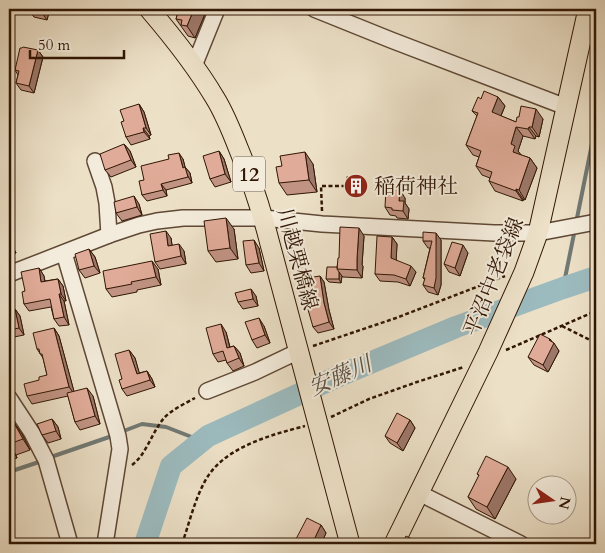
<svg xmlns="http://www.w3.org/2000/svg" width="605" height="553" viewBox="0 0 605 553" font-family="Cardo,'Noto Serif JP',serif">
	<style>
		.lines { fill: none; stroke-linecap: round; stroke-linejoin: round }
		.stream { stroke: #717974; stroke-width: 4 }
		.river { stroke: #9cbbbf; stroke-width: 22 }
		.minor-casing { stroke: #5f4835; stroke-width: 18 }
		.major-casing { stroke: #301604; stroke-width: 21 }
		.path { stroke: #301604; stroke-width: 2.5; stroke-dasharray: 4 2.5; stroke-linecap: butt }
		.minor { stroke: #f3ebdb; stroke-width: 15 }
		.major { stroke: #ece0c7; stroke-width: 19 }
		.wall { fill: #c19383; stroke: #301604 }
		.shaded-wall { fill: #9d786a; stroke: #301604 }
		.building { fill: #e0ab98; stroke: #301604 }
		.labels { text-anchor: middle; dominant-baseline: central; stroke-width: 4; stroke-linejoin: round; paint-order: stroke }
		.shield { fill: #f3ebdb; stroke: #6a5644; stroke-width: 1 }
		.shield-label { font-size: 20px; font-weight: bold; fill: #301604 }
		.poi-label { font-size: 21px; fill: #301604; stroke: #f3ebdb; text-anchor: start }
		.street-label { font-size: 21px; fill: #301604; stroke: #f3ebdb }
		.water-label { font-size: 22px; font-style: italic; fill: #565045; stroke: #f3ebdb }
	</style>
	<rect width="100%" height="100%" fill="#ece0c7"/>
	<filter id="stains"><feTurbulence type="fractalNoise" baseFrequency=".004" numOctaves="4"/><feColorMatrix values="0 0 0 0 .2 0 0 0 0 .09 0 0 0 0 .02 0 0 0 .5 -.17"/></filter>
	<radialGradient id="worn" r=".72"><stop offset=".6" stop-color="#630" stop-opacity="0"/><stop offset="1" stop-color="#630" stop-opacity=".3"/></radialGradient>
	<g class="lines">
		<g class="stream">
			<path d="M576,223L596,124"/>
			<path d="M563,288L575,229"/>
			<path d="M121,432L142,424L166,427L202,441"/>
			<path d="M48,458L115,435"/>
			<path d="M9,472L42,461"/>
		</g>
		<path class="river" d="M145,544L171,466L208,436L341,375L456,327L563,288L596,277"/>
		<g class="minor-casing">
			<g id="minor">
				<path d="M314,9L391,40L566,107"/>
				<path d="M194,66L217,9"/>
				<path d="M95,161L104,187L107,203L109,235"/>
				<path d="M64,253L118,436L120,449L105,544"/>
				<path d="M9,274L109,235L139,225L157,221L183,218H264L322,224L494,233H538L596,222"/>
				<path d="M207,391L255,372L299,351"/>
				<path d="M9,398L32,433L46,460L70,544"/>
				<path d="M419,493L521,544"/>
			</g>
		</g>
		<g class="major-casing">
			<g id="major">
				<path d="M149,9C173,37 196,66 215,98C225,114 232,132 239,150C252,181 262,212 270,244L350,544"/>
				<path d="M394,544L488,352L524,272L538,233L588,9"/>
			</g>
		</g>
		<g class="path">
			<path d="M322,211L321,186H344"/>
			<path d="M562,326L596,343"/>
			<path d="M313,346L396,318L505,276"/>
			<path d="M506,350L596,311"/>
			<path d="M331,417L369,399L417,382L464,367"/>
			<path d="M132,465C147,454 152,431 165,417C173,409 186,403 195,398"/>
			<path d="M182,544C189,524 194,502 204,483C221,448 270,435 305,426"/>
		</g>
		<use href="#minor" class="minor"/>
		<use href="#major" class="major"/>
	</g>
	<g class="wall">
		<path d="M28,9H54L53,13L49,12L47,20L34,17Z"/>
		<path d="M179,9H207L195,38L188,36L176,19Z"/>
		<path d="M38,50L43,57L34,93L21,90L16,83L18,75L15,70Z"/>
		<path d="M498,97L505,106L501,116L516,122L543,119L539,137L536,136L535,139L523,136L518,151L521,155L530,158L537,168L525,200L523,199V201L495,191L489,181L490,178L482,175L476,166L479,157L473,155L466,145L477,116L472,111L481,99Z"/>
		<path d="M139,104L144,112L151,135L149,136L150,139L131,145L126,137L124,121Z"/>
		<path d="M124,144L130,151L136,167L111,177L105,170Z"/>
		<path d="M219,151L224,159L231,182L215,187L210,179Z"/>
		<path d="M183,159L185,167L190,173L192,183L166,190L167,196L147,201L142,195L144,180Z"/>
		<path d="M313,164L317,192L287,195L279,183Z"/>
		<path d="M361,177L363,181L364,191H350L347,187Z"/>
		<path d="M405,198V203L409,209L408,219L397,218L396,216L390,215L385,207Z"/>
		<path d="M139,204L142,215L122,221L116,213Z"/>
		<path d="M234,229L238,259L216,262L208,251Z"/>
		<path d="M364,236L362,265L363,266L362,278L343,277L342,276L341,283L329,282L326,279L337,267L339,258Z"/>
		<path d="M392,237L397,244L396,260L416,272L410,286L398,282L380,281L375,274Z"/>
		<path d="M171,238L172,245L184,251L186,264L160,269L155,262Z"/>
		<path d="M9,240L16,253L13,255L15,259L9,262Z"/>
		<path d="M441,240V285L438,295L428,292L423,285L425,280L423,278L430,248H428L423,241Z"/>
		<path d="M259,248L264,271L251,273L246,265Z"/>
		<path d="M89,249L95,257L100,273L85,278L79,270Z"/>
		<path d="M468,253L460,276L449,272L444,264Z"/>
		<path d="M39,268L44,276L45,281L58,279L63,286L66,301H64L69,325L59,326L54,319L51,307L29,311L24,304L25,291Z"/>
		<path d="M158,269L161,285L137,290V292L112,297L106,289Z"/>
		<path d="M320,276L324,282L329,310L334,329L318,333L313,327Z"/>
		<path d="M256,296L258,306L243,309L238,302Z"/>
		<path d="M15,309L20,316L24,335L9,338V310Z"/>
		<path d="M264,326L270,343L257,348L252,340Z"/>
		<path d="M54,328L59,336L74,392L93,396L100,424L80,430L75,422L68,396L32,404L27,396L39,380L47,375L43,358L37,349Z"/>
		<path d="M226,332L230,347L234,346L240,353L244,366L233,371L227,363L226,360L218,362L213,354Z"/>
		<path d="M550,339L559,351L548,372L534,365L528,357Z"/>
		<path d="M129,350L135,358L139,373L147,371L152,379L155,387L127,396L122,389V379Z"/>
		<path d="M52,419L58,427L61,439L48,443L42,435Z"/>
		<path d="M410,420L415,428L403,451L390,443L385,436Z"/>
		<path d="M14,423L22,434L30,450L16,455L17,458L9,461V425Z"/>
		<path d="M477,474L516,479L495,519L476,509L468,497L479,476Z"/>
		<path d="M321,525L326,533L321,544H300L296,539Z"/>
	</g>
	<g class="shaded-wall">
		<path d="M40,9H47L49,12L47,20L40,10Z"/>
		<path d="M194,9H207L195,38L187,26Z"/>
		<path d="M38,50L43,57L34,93L29,86Z"/>
		<path d="M498,97L505,106L498,122L492,112Z"/>
		<path d="M139,104L144,112L151,135L146,128Z"/>
		<path d="M536,109L543,119L539,137L532,127Z"/>
		<path d="M516,127L523,136L518,151L522,156L513,152L511,144Z"/>
		<path d="M529,127L536,136L535,139L528,129Z"/>
		<path d="M143,128L149,136L150,139L144,132Z"/>
		<path d="M124,144L130,151L136,167L131,160Z"/>
		<path d="M219,151L224,159L231,182L225,174Z"/>
		<path d="M305,152L313,164L317,192L309,180Z"/>
		<path d="M179,153L183,159L185,167L190,173L192,183L183,168Z"/>
		<path d="M530,158L537,168L525,200L519,190Z"/>
		<path d="M361,177L363,181L364,191L361,187Z"/>
		<path d="M161,184L166,190L167,196L163,190Z"/>
		<path d="M516,189L523,199V201L516,191Z"/>
		<path d="M400,190L405,198V203L409,209L408,219L403,211L399,201Z"/>
		<path d="M134,196L139,204L142,215L137,207Z"/>
		<path d="M226,218L234,229L238,259L230,248Z"/>
		<path d="M359,228L364,236L362,265L363,266L362,278L357,270V259Z"/>
		<path d="M166,231L171,238L173,253L168,246Z"/>
		<path d="M436,233L441,240V285L438,295L434,288Z"/>
		<path d="M392,237L397,244L396,265L391,258Z"/>
		<path d="M9,240L16,253L9,242Z"/>
		<path d="M254,240L259,248L264,271L259,263Z"/>
		<path d="M179,244L184,251L186,264L181,256Z"/>
		<path d="M463,245L468,253L460,276L455,268Z"/>
		<path d="M89,249L95,257L100,273L94,266Z"/>
		<path d="M152,261L158,269L161,285L156,277Z"/>
		<path d="M411,266L416,272L410,286L406,279Z"/>
		<path d="M39,268L44,276L46,289L41,282Z"/>
		<path d="M339,272L342,276L341,283L339,279Z"/>
		<path d="M320,276L324,282L329,310L334,329L329,322L324,303Z"/>
		<path d="M58,279L63,286L66,301L61,294Z"/>
		<path d="M251,289L256,296L258,306L253,299Z"/>
		<path d="M59,294L64,301L69,325L64,317Z"/>
		<path d="M15,309L20,316L24,335L19,328Z"/>
		<path d="M259,318L264,326L270,343L265,335Z"/>
		<path d="M221,324L226,332L232,356L227,348Z"/>
		<path d="M54,328L59,336L75,395L69,387Z"/>
		<path d="M550,339L553,344L554,343L559,351L548,372L543,365Z"/>
		<path d="M234,346L240,353L244,366L239,358Z"/>
		<path d="M129,350L135,358L142,382L137,374Z"/>
		<path d="M147,371L152,379L155,387L150,380Z"/>
		<path d="M87,388L93,396L100,424L95,416Z"/>
		<path d="M52,419L58,427L61,439L56,431Z"/>
		<path d="M410,420L415,428L403,451L397,443Z"/>
		<path d="M14,423L22,434L30,450L23,439Z"/>
		<path d="M9,444L16,455L17,458L10,447Z"/>
		<path d="M508,467L516,479L495,519L487,507Z"/>
		<path d="M321,525L326,533L321,544H312Z"/>
	</g>
	<g class="building">
		<path d="M179,9H194L187,26L181,25L182,20L176,19Z"/>
		<path d="M23,47L38,50L29,86L16,83L19,71L15,70L20,48H22Z"/>
		<path d="M484,91L498,97L492,112L516,122L517,117H519L521,106L536,109L532,127H529L528,129L516,127L511,144L515,146L513,152L530,158L519,190L516,189V191L489,181L492,172L476,166L481,151L466,145L478,113L472,111L478,97L481,99Z"/>
		<path d="M139,104L146,128H143L144,132L126,137L121,122L124,121L120,110Z"/>
		<path d="M124,144L131,160L105,170L100,154Z"/>
		<path d="M219,151L225,174L210,179L203,156Z"/>
		<path d="M305,152L309,180L279,183L276,167L282,166L280,156Z"/>
		<path d="M179,153L183,168L185,167L188,177L161,184L163,190L142,195L139,181L144,180L141,166L169,159L168,155Z"/>
		<rect x="347" y="177" width="14" height="10"/>
		<path d="M386,189L400,190L399,201H404L403,211L392,210V208L385,207Z"/>
		<path d="M134,196L137,207L116,213L114,202Z"/>
		<path d="M226,218L230,248L208,251L204,221Z"/>
		<path d="M340,227L359,228L357,259V270L337,269L338,258H339Z"/>
		<path d="M166,231L168,246L179,244L181,256L155,262L150,234Z"/>
		<path d="M423,232L436,233V278L434,288L423,285L425,278H423L432,241H423Z"/>
		<path d="M377,236L392,237L391,258L411,266L406,279L394,275L375,274Z"/>
		<path d="M254,240L259,263L246,265L243,241Z"/>
		<path d="M452,242L463,245L455,268L444,264Z"/>
		<path d="M89,249L94,266L79,270L75,254Z"/>
		<path d="M152,261L156,277L131,282L132,284L106,289L103,271Z"/>
		<path d="M327,267H337V269L339,272V279H326Z"/>
		<path d="M39,268L41,282L58,279L61,294H59L64,317L54,319L50,299L24,304L22,292L25,291L21,272Z"/>
		<path d="M320,276L324,303L329,322L313,327L305,299L301,279Z"/>
		<path d="M251,289L253,299L238,302L235,293Z"/>
		<path d="M15,309L19,328L9,330V310Z"/>
		<path d="M259,318L265,335L252,340L245,322Z"/>
		<path d="M221,324L227,348L234,346L239,358L227,363L223,351L213,354L206,328Z"/>
		<path d="M54,328L69,387L27,396L24,384L39,380V377L47,375L42,354H40L39,349H37L33,333Z"/>
		<path d="M540,334L550,339L549,340L554,343L543,365L528,357Z"/>
		<path d="M129,350L137,374L147,371L150,380L122,389L119,380L122,379L115,354Z"/>
		<path d="M87,388L95,416L75,422L67,393Z"/>
		<path d="M397,413L410,420L397,443L385,436Z"/>
		<path d="M52,419L56,431L42,435L37,424Z"/>
		<path d="M14,423L23,439L9,444V425Z"/>
		<path d="M486,456L508,467L487,507L468,497L479,475L477,474Z"/>
		<path d="M307,518L321,525L312,544H307L296,539Z"/>
		<path d="M406,536L420,543V544H402Z"/>
	</g>
	<defs>
		<g id="building-disc" transform="scale(1.25)"><circle r="9.5" fill="#8f2418" stroke="#f3ebdb"/><path d="M-4-6H4V6H1V3H-1V6H-4ZM-2.5-4.3h1.7v1.8h-1.7ZM.8-4.3h1.7v1.8H.8ZM-2.5-1h1.7V.8h-1.7ZM.8-1h1.7V.8H.8Z" fill="#fff"/></g>
	</defs>
	<g fill-rule="evenodd">
		<use href="#building-disc" x="356" y="186"/>
	</g>
	<g class="labels">
		<rect class="shield" x="233" y="156.5" width="32" height="35" rx="4"/>
		<g class="shield-label">
			<text x="249" y="174">12</text>
		</g>
		<g class="poi-label">
			<text x="374" y="186">稲荷神社</text>
		</g>
		<g class="street-label">
			<text transform="translate(297 259) rotate(75)">川越栗橋線</text>
			<text transform="translate(494 277) rotate(-68)">平沼中老袋線</text>
		</g>
		<g class="water-label">
			<text transform="translate(340 376) rotate(-24)">安藤川</text>
		</g>
	</g>
	<rect width="605" height="553" fill="none" stroke="#ece0c7" stroke-width="30"/>
	<rect x="10" y="10" width="585" height="533" fill="none" stroke="#301604" stroke-width="2.5"/>
	<rect x="15" y="15" width="575" height="523" fill="none" stroke="#301604"/>
	<g transform="translate(552 500) rotate(103)"><circle r="24" fill="#f3ebdb" stroke="#a59685"/>
	<path d="M0-4L9 19L0 12L-9 19Z" fill="#8f2418"/>
	<text y="-8" font-size="14" font-weight="bold" text-anchor="middle" fill="#301604">N</text>
	</g>
	<path d="M30 50v8h94v-8" fill="none" stroke="#301604" stroke-width="2.5"/>
	<text x="38" y="50" font-size="15" fill="#301604" stroke="#f3ebdb" stroke-width="4" paint-order="stroke">50 m</text>
	<rect width="100%" height="100%" filter="url(#stains)"/>
	<rect width="100%" height="100%" fill="url(#worn)"/>
</svg>
